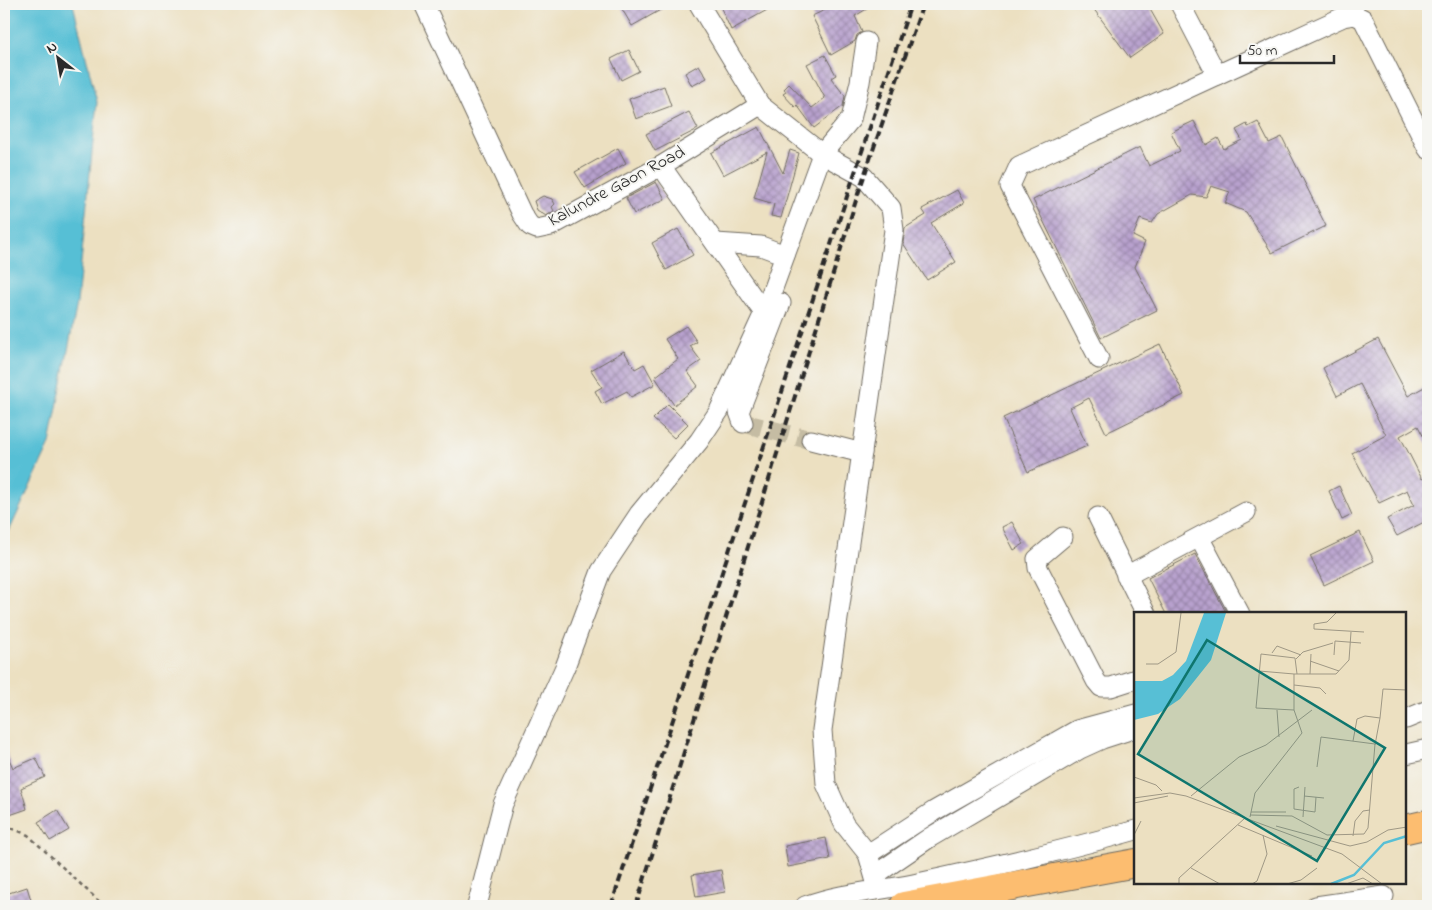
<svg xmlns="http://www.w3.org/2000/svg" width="1432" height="910" viewBox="0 0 1432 910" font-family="'Indie Flower',sans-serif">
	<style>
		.water { fill: #57bfd5; stroke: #417580 }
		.building { fill: url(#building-cross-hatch) }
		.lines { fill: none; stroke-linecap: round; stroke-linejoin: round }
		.minor-tunnel { stroke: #c5bca3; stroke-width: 19; stroke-dasharray: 19 9; stroke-linecap: butt }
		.minor-casing { stroke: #6f6a60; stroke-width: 21 }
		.highway-casing { stroke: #6f6a60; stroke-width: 30 }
		.path { stroke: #6f6a60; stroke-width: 2.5; stroke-dasharray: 4 4; stroke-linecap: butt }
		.minor { stroke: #fff; stroke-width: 19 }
		.highway { stroke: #fcbd6f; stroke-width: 28 }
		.rail { stroke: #2b2b2b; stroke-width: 4; stroke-dasharray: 8 4; stroke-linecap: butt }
		.labels { text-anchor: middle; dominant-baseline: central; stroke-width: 4; stroke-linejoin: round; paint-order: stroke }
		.street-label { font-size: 18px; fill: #2b2b2b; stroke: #f6f6f2 }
		.inset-river { fill: none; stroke: #57bfd5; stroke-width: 2.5 }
		.inset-road { fill: none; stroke: #9f9885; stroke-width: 1 }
		.view { fill: #0f766e; fill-opacity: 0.15; stroke: #0f766e; stroke-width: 2.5 }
		.inset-edge { fill: none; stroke: #2b2b2b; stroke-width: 2.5 }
	</style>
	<defs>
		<pattern id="building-cross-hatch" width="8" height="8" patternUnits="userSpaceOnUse" patternTransform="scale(1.25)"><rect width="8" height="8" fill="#b8a1ce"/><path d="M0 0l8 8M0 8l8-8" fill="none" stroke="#9683a7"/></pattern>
	</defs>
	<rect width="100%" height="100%" fill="#f6f6f2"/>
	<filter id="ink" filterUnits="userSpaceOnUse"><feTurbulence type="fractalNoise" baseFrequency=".02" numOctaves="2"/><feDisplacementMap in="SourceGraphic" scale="10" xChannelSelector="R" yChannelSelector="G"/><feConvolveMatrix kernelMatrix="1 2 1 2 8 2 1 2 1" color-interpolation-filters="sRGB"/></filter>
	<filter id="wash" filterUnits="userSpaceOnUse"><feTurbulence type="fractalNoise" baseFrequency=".0096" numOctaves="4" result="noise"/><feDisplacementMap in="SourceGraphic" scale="20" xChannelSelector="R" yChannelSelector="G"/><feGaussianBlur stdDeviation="1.12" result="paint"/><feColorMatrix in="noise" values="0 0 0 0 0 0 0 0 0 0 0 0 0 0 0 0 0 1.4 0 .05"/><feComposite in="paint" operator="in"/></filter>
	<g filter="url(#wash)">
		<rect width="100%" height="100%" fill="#ece0c1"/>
		<path class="water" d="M4,4H73L97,102L77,303L50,444L4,542Z"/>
		<g id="blocks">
			<g class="building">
				<path d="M619,4H671L632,26Z"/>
				<path d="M719,4H778L731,30Z"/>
				<path d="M838,4H875L855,16L862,32L857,35L855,41L831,55L812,16Z"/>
				<path d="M1090,4H1147L1164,34L1130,58Z"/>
				<path d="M629,50L639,71L621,80L611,59Z"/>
				<path d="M825,55L836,75L831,78L845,96L843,106L814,128L797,105L795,107L783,94L786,92L784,89L789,84L812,108L825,98L807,64Z"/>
				<path d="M699,65L707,78L692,86L685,73Z"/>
				<path d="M664,86L671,106L636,119L629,99Z"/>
				<path d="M689,112L698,129L655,151L646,134Z"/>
				<path d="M1194,121L1206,145L1218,138L1224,149L1242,140L1236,130L1247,124L1248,127L1258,122L1269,143L1282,137L1326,226L1272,253L1246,212L1225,203L1230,192L1211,186L1206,197L1192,195L1158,214L1152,223L1140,219L1133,236L1145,242L1135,267L1157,310L1101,338L1033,200L1140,147L1149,166L1180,151L1171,132Z"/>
				<path d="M759,127L783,173L790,150L799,153L781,218L771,216L774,204L754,198L767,152L723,175L711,153Z"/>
				<path d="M618,148L626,163L585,188L575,172Z"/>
				<path d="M656,182L665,199L634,214L626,198Z"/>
				<path d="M957,190L964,203L931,223L956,262L927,280L903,243L905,228L926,215L922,209Z"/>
				<path d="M543,196L552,199L555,204L552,207L554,211L546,216L537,210L534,201Z"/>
				<path d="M678,229L693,255L666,270L652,243Z"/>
				<path d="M686,326L697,342L690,346L701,361L687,371L698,386L674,405L655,377L678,359L665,339Z"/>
				<path d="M1378,339L1408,396L1428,385V445L1418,426L1400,436L1422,479L1428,476V520L1397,536L1387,519L1414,505L1407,490L1379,503L1352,453L1386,435L1360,384L1337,396L1323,368Z"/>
				<path d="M1160,344L1184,395L1106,433L1089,398L1070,408L1087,446L1028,472L1003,418Z"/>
				<path d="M624,351L635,369L644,364L655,384L631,397L627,391L602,404L595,391L602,387L591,370Z"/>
				<path d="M668,404L688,424L674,438L653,419Z"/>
				<path d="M1339,486L1352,515L1342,520L1329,491Z"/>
				<path d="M1012,522L1024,544L1014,550L1002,527Z"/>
				<path d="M1360,532L1374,561L1324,585L1310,556Z"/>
				<path d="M1195,554L1227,614H1166L1148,578Z"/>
				<path d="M4,747L13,768L36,758L45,777L21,788L27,809L4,817Z"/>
				<path d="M57,810L69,830L50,841L38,822Z"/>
				<path d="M826,838L830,859L788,867L785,846Z"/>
				<path d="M721,870L725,892L696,897L692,875Z"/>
				<path d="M27,887L31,900L10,906L6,894Z"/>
			</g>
		</g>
	</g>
	<g filter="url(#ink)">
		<use href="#blocks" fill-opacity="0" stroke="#6f6a60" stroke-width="1"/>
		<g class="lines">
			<path class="minor-tunnel" d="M743,423L811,440"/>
			<g class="minor-casing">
				<g id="minor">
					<path d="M424,4L522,214L530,226L537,229L551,226L661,166L760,105"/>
					<path d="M699,4L760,105L822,154L864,177L891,208L894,230L822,730L826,784L844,824L868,854L878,889"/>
					<path d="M1180,4L1217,75"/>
					<path d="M661,166L764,313"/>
					<path d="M716,243L761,246L785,255"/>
					<path d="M1099,359L1010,186L1019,166L1343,17L1355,15L1363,19L1428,149"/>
					<path d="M743,423L739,412L781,303"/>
					<path d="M811,440L862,453"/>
					<path d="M1098,517L1146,614"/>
					<path d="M1063,537L1037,559L1038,568L1096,681L1101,687H1111L1136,679"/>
					<path d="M1200,539L1240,614"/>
					<path d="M1126,576L1246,512"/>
					<path d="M1406,719L1428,710"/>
					<path d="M1406,754L1428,749"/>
					<path d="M868,854L934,811L1077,730L1136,714"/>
					<path d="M875,875L929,838L1080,749L1102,739L1136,728"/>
					<path d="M477,906L503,804L565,667L601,571L639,514L699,441L719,411L764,313L822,154L851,119L860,82L866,42"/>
					<path d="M805,906C840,893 877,891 913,884C988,868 1062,851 1136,830"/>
					<path d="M1316,906L1384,896"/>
				</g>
			</g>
			<g class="highway-casing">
				<g id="highway">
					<path d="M1406,829L1428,824"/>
					<path d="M904,906L1136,863"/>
				</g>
			</g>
			<path class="path" d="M4,825L28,835L104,906"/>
			<use href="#minor" class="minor"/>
			<use href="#highway" class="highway"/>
			<g class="rail">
				<path d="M611,906L911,4"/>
				<path d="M636,906L858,194L923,4"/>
			</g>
		</g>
	</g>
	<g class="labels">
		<g class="street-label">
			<text transform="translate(617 187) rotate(-28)">Kalundre Gaon Road</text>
		</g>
	</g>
	<g transform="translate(1134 612)">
		<rect width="272" height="272" fill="#ece0c1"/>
		<path d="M70,1H92L77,48L46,87L24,102L0,108V69H28L39,63L52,49Z" fill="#57bfd5"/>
		<path class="inset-river" d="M197,272L220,263L250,231L273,224"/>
		<path class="inset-road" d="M202,1L193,10L180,12V17L230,20M0,34V54M138,41L143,34L167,43M200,43L201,29L227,31M162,47L169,40L199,31M176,49L205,59M12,52H24L42,40L47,1M125,59L160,62M176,62L177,42M160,73L186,76L192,82M143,98L145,125M160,98L122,96L127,42L161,46L163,62M246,106L249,77L273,78M219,129L223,107L231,104L246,106L241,133M0,165L22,173L28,179M165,175L160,177V197L181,200L182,185M57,184L105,145L132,133L178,98M170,184L190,186M0,186L36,181L52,184L208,242L248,272M0,191L34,184M117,200H152M116,203L158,204L193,223L230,222L234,216L241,132L187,125L183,155M116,205L121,181L168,121L160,98V62H202L215,48L217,20M169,205L171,175M104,213L178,244M142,214L216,234L233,230L254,218L273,215M0,223L7,209M219,224L221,209L229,199L236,198M57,256L86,272M45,272V266L111,206M118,272L123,269L133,242L129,223M153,272L167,268L183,256M212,272L229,266L239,272"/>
		<path class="view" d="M73,28L251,136L183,249L4,142Z"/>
		<rect width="272" height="272" class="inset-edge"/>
	</g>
	<rect width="1432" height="910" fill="none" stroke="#f6f6f2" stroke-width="20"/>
	<g transform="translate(58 58) rotate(329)" stroke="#f6f6f2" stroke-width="4" paint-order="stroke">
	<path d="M0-4L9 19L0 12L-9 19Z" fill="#2b2b2b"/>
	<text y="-8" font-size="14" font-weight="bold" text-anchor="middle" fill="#2b2b2b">N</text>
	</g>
	<path d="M1240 55v8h94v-8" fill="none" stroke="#2b2b2b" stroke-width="2.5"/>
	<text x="1247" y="55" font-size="15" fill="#2b2b2b" stroke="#f6f6f2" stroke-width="4" paint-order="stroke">50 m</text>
</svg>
